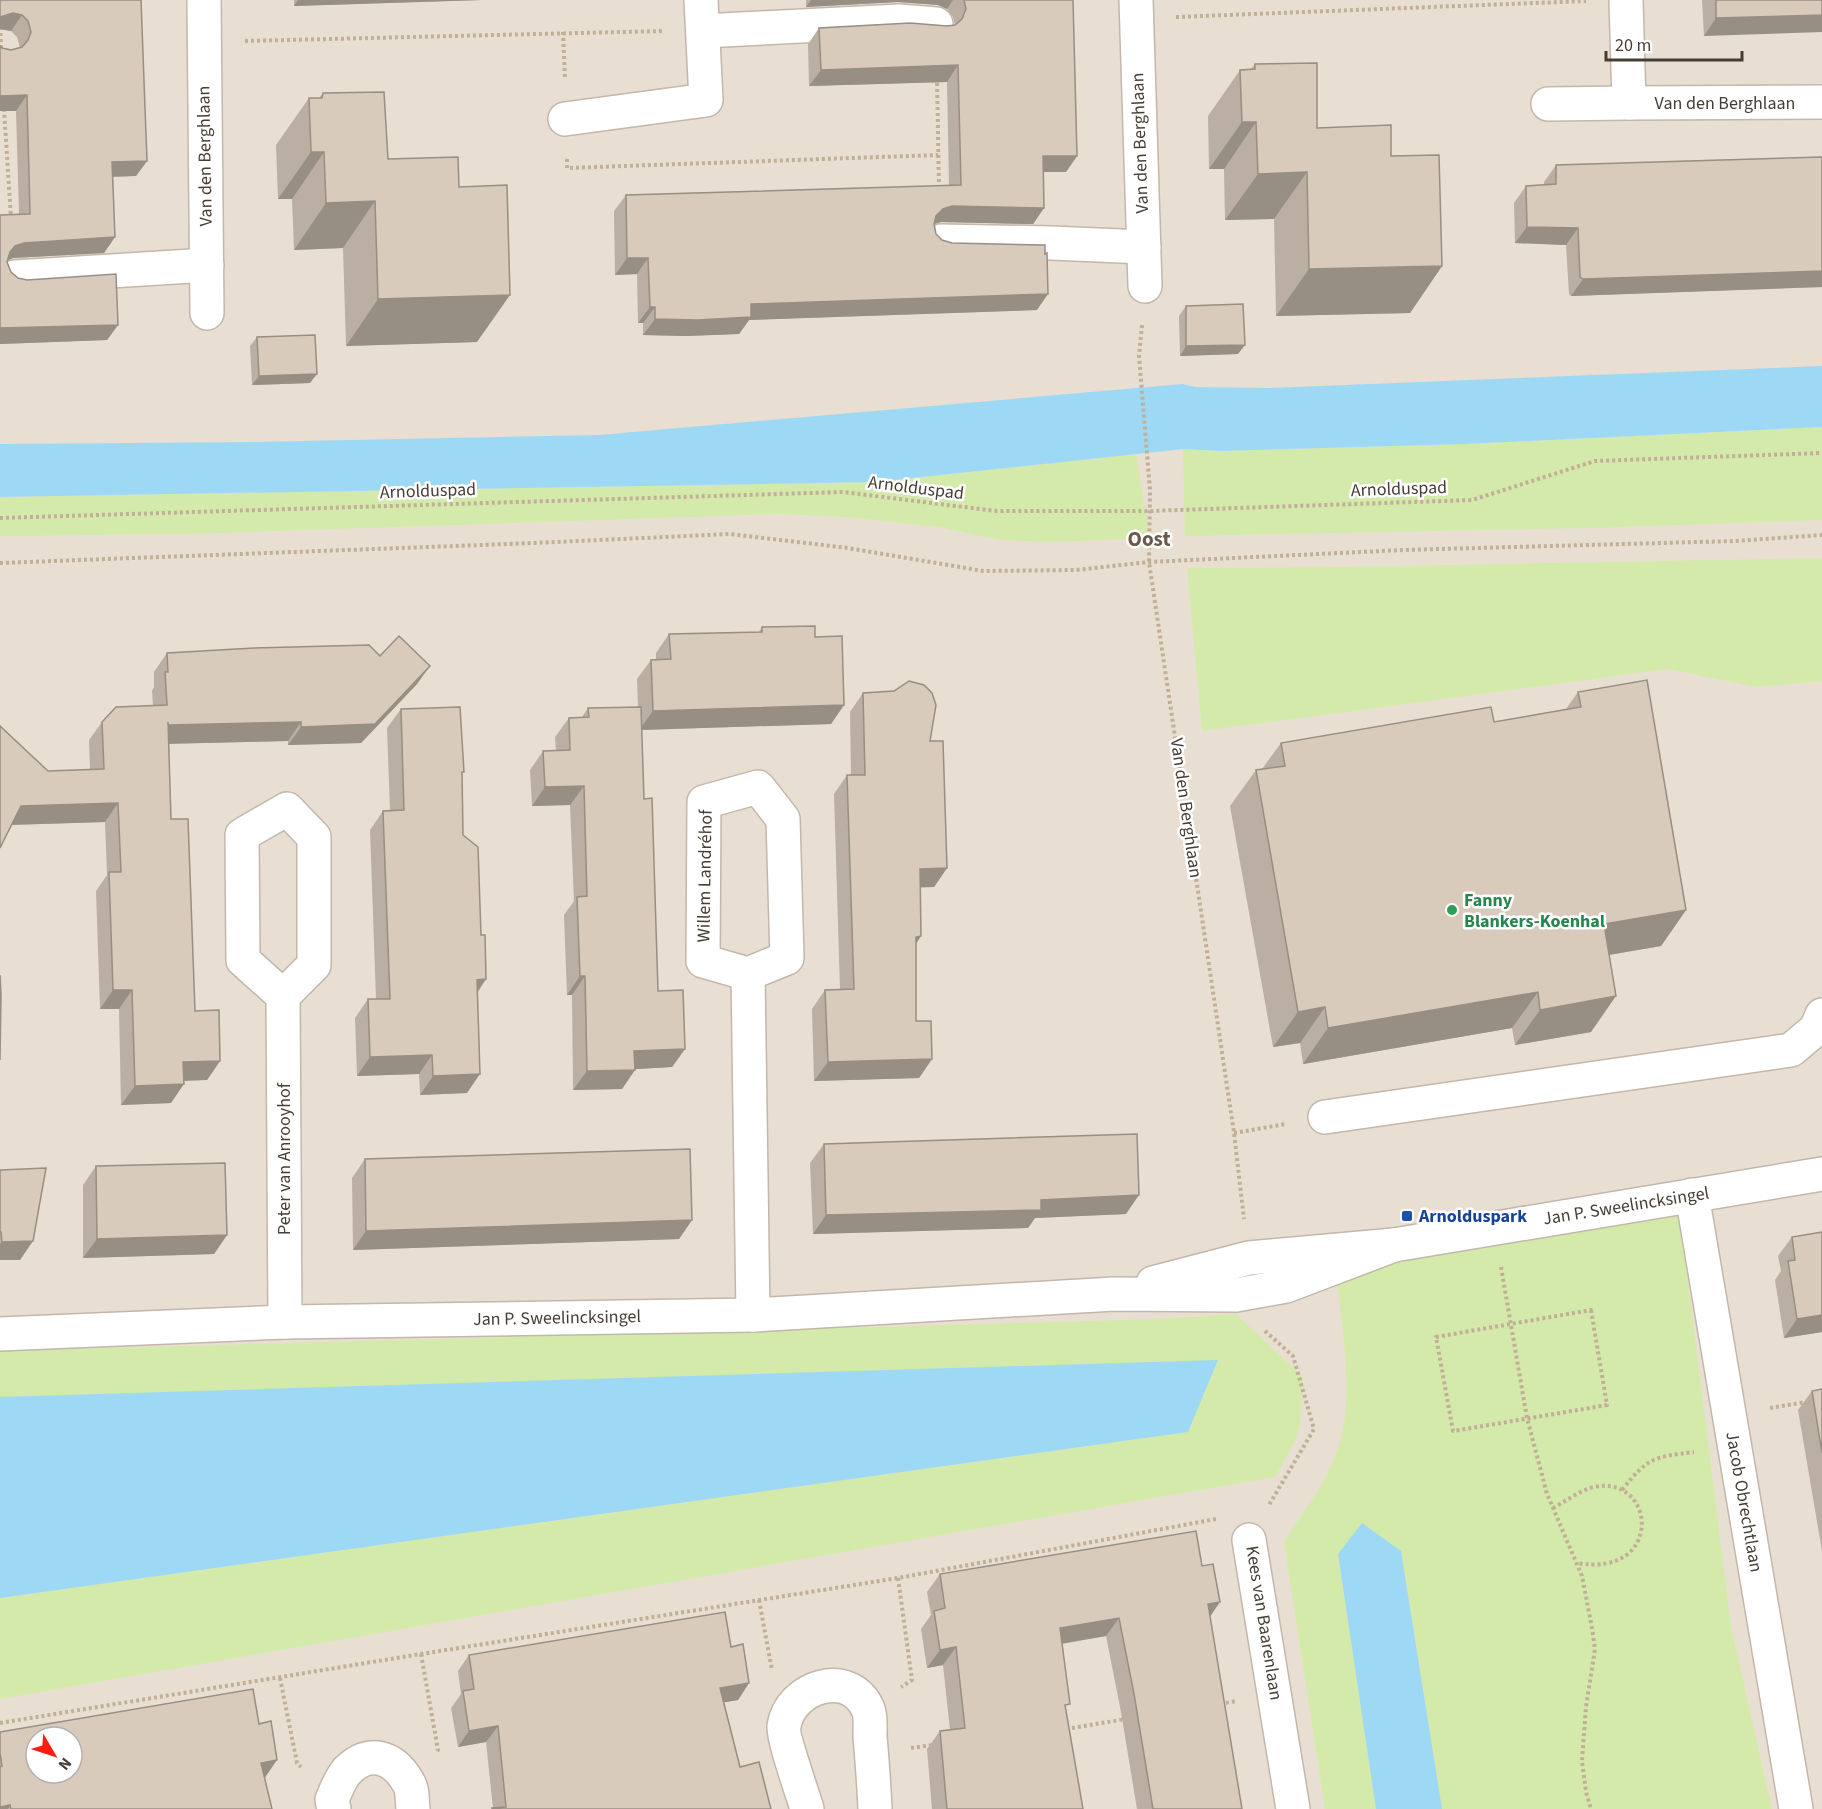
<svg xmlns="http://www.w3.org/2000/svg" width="1822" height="1809" viewBox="0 0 1822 1809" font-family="'Source Sans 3',sans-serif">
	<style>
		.residential { fill: #e8dfd2; fill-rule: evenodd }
		.green { fill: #d4eaab }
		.water { fill: #9dd9f4 }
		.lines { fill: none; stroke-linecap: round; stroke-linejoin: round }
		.minor-casing { stroke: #c2b7aa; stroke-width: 36 }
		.path { stroke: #c2af97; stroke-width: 4; stroke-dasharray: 3 3; stroke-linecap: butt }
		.minor { stroke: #fff; stroke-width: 33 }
		.wall { fill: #baafa2 }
		.shaded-wall { fill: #978e84 }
		.building { fill: #d8cbbc; stroke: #978e84; stroke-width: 1.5; fill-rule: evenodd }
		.leisure-dot { fill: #2e9e5b; stroke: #fff; stroke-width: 2 }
		.transit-dot { fill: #1a4fb4; stroke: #fff; stroke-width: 2 }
		.labels { text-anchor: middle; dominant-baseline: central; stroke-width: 5; stroke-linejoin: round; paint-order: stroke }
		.street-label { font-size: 18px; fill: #463d34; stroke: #fff }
		.leisure-label { font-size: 18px; font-weight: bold; fill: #27864d; stroke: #fff; text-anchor: start }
		.transit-label { font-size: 18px; font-weight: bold; fill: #164399; stroke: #fff; text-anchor: start }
		.quarter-label { font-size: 21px; font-weight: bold; fill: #695a4b; stroke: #fff }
	</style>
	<rect width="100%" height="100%" fill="#f3ede5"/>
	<path class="residential" d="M0,0H1822V1809H0ZM36,1737H72V1773H36Z"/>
	<g class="green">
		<path d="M1822,427V520L1594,528L1185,536L1183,449L1221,451L1465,444Z"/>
		<path d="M1136,454L1150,538L1052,542L1000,540L939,527L846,517L778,514L191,534L0,536V497L875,482Z"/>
		<path d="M1822,558V681L1757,687L1668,669L1202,731L1187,568L1339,567Z"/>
		<path d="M1679,1209L1731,1627L1772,1809H1442L1401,1551L1338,1554L1376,1809H1325L1284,1542C1302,1514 1324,1486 1336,1454C1357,1400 1341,1327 1336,1271Z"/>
		<path d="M1236,1314L1303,1377L1300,1425L1296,1439L1275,1477L0,1699V1598L1188,1432L0,1397V1351L1160,1319Z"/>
	</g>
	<g class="water">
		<path d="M1822,366V427L1465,444L1221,451L1183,449L875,482L0,497V444L254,442L599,435L1183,384L1195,387L1269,388Z"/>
		<path d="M1218,1360L1188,1432L0,1598V1397Z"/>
		<path d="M1362,1523L1401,1551L1442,1809H1376L1338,1554Z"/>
	</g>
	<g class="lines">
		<g class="minor-casing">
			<g id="minor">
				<path d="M204,0L207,313"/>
				<path d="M1136,0L1145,286"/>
				<path d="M1626,0L1629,103L1822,102"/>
				<path d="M703,31L899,21L936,24"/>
				<path d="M1548,104L1629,103"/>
				<path d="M565,119L706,100L701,0"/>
				<path d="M941,241L1052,243L1144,247"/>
				<path d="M15,277L207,265"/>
				<path d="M748,974L703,961L704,802L758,787L783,819L787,958L748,974L753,1315"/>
				<path d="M283,996L243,960L242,835L287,809L314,837V965L283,996L285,1322"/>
				<path d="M1325,1117L1791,1050L1816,1029L1822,1015"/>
				<path d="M1692,1195L1796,1809"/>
				<path d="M1153,1283L1249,1258L1394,1245L1822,1174"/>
				<path d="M0,1334L285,1322L753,1315L1114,1294L1236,1295L1286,1286L1394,1245"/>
				<path d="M1249,1540L1293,1809"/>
				<path d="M334,1809L332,1800C336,1790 340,1779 347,1771C369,1748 394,1757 408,1782C413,1789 412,1801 413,1809"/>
				<path d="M807,1809C803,1795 782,1736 784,1726C790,1687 849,1667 868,1709C871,1716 870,1728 870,1736C872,1760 874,1785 875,1809"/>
			</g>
		</g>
		<g class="path">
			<path d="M0,15L1,50"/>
			<path d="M1176,17L1586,1"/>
			<path d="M563,32L565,79"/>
			<path d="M245,41L663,31"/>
			<path d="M937,77L939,189"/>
			<path d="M4,109L11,218"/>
			<path d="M567,159V168L938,155"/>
			<path d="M1142,325L1139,356L1150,490L1149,562L1234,1133L1244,1219"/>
			<path d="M0,518L843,492L996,511H1150L1472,500L1595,461L1822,453"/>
			<path d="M0,563L534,543L730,534L848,548L983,571L1076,570L1149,562L1403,550L1735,541L1822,535"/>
			<path d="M1234,1133L1286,1124"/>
			<path d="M1501,1267L1527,1418L1547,1494L1582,1576L1592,1628L1595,1649L1586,1707L1582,1761L1586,1792L1591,1809"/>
			<path d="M1591,1310L1607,1405L1453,1431L1436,1337Z"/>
			<path d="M1265,1331L1293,1356L1314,1429L1269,1505"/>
			<path d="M1770,1408L1806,1402"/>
			<path d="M1622,1490C1648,1457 1654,1457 1694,1452"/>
			<path d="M1553,1508C1565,1502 1580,1490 1594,1487C1656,1474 1665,1578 1577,1563"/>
			<path d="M898,1578L912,1680L901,1687"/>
			<path d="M759,1600L772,1670"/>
			<path d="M421,1654L438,1750L436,1753"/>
			<path d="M280,1678L297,1763L301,1767"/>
			<path d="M1220,1704L1236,1701"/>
			<path d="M0,1723L421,1654L898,1578L1216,1519"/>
			<path d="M1066,1729L1126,1719"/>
			<path d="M911,1748L933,1745"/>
		</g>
		<use href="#minor" class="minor"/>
	</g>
	<g class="wall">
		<path d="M0,0H141L147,161L136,176L113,177L115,237L104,253L13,258L8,260L7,262L11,272L18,278L118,325L107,340L0,344V215L19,214L16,111H0V46L2,48L11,50L20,48L17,37L11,31L0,29Z"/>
		<path d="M294,0H482L294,6Z"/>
		<path d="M806,0H1073L1077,156L1066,172H1043L1044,208L1033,224L941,222L934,224L936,234L942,240L1037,310L749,320L739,334L686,336L643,335V323H638L637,274L615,275L614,211L626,195L949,186L947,82L809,86L808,44L819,28L947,26L955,25L953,17L947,9L938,5L898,2L806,7Z"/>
		<path d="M1702,0H1822L1704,36Z"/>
		<path d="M1255,64L1317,128L1391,156L1442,266L1410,313L1276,316L1274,219L1225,220L1224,169H1209L1208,116L1240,70L1251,69Z"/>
		<path d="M323,93L388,159L459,187L477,342L346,346L343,248L294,250L292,199H278L276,145L309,98H319Z"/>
		<path d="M1822,157V287L1571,296L1569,294L1566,245L1515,243L1514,203L1526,186L1544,185V182L1556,165Z"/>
		<path d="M1186,306L1238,354L1180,356L1179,316Z"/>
		<path d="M257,337L310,383L252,385L250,346Z"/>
		<path d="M762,627L815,637L844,705L831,724L641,730L644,799L658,991L685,1049L672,1067L635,1069L622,1089L573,1090L572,995H567L564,915L574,901L570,805L532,806L530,770L543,751H556L555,737L569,718L582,717L588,708L638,707L637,679L651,660H656V653L669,634L759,632Z"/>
		<path d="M167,653L380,656L417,684L361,743L288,745V741L169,744L171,819L195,1011L220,1061L207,1080L184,1081L171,1103L121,1105L119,1009H100L96,891L107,875L105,822L11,825L0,726L48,771L90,769L89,740L102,722L153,706L152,691L154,687V672Z"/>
		<path d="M1578,692L1686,910L1661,946L1609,955L1591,1032L1515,1045L1512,1028L1303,1064L1300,1043L1273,1047L1230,806L1256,770L1262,769L1281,743L1494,722L1566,709Z"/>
		<path d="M863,693L930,741L947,868L934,887H920L921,936L916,944V1021L932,1059L919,1078L814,1081L812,1009L825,990L840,989L834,794L847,775H851L850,712Z"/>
		<path d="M401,709L462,775L463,835L481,935L486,979L478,992L467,1093L420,1095L419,1074L357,1076L355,1018L368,999H376L370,830L383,811L390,810L387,728Z"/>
		<path d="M824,1144L1126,1214L1035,1218L1028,1228L813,1234L810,1163Z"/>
		<path d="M365,1159L692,1220L679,1239L353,1250L352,1178Z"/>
		<path d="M96,1166L227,1235L214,1254L83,1258V1185Z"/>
		<path d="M0,1170L20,1260H0Z"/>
		<path d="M1822,1232V1332L1784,1338L1775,1280L1781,1271L1778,1256L1792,1237Z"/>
		<path d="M1822,1389V1551L1798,1410L1812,1391Z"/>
		<path d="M940,1574L1210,1617L1242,1809H1137L1121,1712L1106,1636L1062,1644L1066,1710L1083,1809H932L927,1749L940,1731L950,1730L943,1665L927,1668L921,1629L931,1615L927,1592Z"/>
		<path d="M731,1647L749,1683L738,1700L724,1702L740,1767L771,1809H491L493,1808L486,1742L458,1747L451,1708L461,1694L458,1671L469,1655Z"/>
		<path d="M0,1732L265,1778L272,1809H0Z"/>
	</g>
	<g class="shaded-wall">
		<path d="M298,0H482L294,6Z"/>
		<path d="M811,0H953L947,9L938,5L898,2L806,7Z"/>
		<path d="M13,13L22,15L11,31L0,29V17Z"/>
		<path d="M1822,15V32L1704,36L1716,18Z"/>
		<path d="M958,65L947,82L809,86L821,70Z"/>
		<path d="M27,95L16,111H0V96Z"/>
		<path d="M1242,122H1256L1224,169H1209Z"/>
		<path d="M311,152H324L292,199H278Z"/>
		<path d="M1043,156H1077L1066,172H1031Z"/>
		<path d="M147,161L136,176L101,177L112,162Z"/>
		<path d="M1307,172L1274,219L1225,220L1258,174Z"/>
		<path d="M375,201L343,248L294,250L326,203Z"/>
		<path d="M952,206L1044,208L1033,224L941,222L931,225L936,216L943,209Z"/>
		<path d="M1527,227L1578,228L1566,245L1515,243Z"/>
		<path d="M115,237L104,253L13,258L4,262L10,252L15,246L24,243Z"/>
		<path d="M627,258H648L637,274L615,275Z"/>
		<path d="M1442,266L1410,313L1276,316L1309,269Z"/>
		<path d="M1822,271V287L1571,296L1583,279Z"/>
		<path d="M1048,294L1037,310L749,320L739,334L686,336L643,335L655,319L751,304Z"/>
		<path d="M510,295L477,342L346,346L378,299Z"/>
		<path d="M650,307H655L643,323H638Z"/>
		<path d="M118,325L107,340L0,344V328Z"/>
		<path d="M1245,345L1238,354L1180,356L1186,346Z"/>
		<path d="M317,374L310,383L252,385L259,376Z"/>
		<path d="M430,666L417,684L361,743L288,745L301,727Z"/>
		<path d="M844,705L831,724L639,730L653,711Z"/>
		<path d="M301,722L288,741L155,744L168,725Z"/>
		<path d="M584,786L570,805L532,806L545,787Z"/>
		<path d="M118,803L105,822L7,825L21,806Z"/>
		<path d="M947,868L934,887L906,888L920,869Z"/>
		<path d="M1686,910L1661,946L1579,960L1604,924Z"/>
		<path d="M921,936L908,955L916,937Z"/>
		<path d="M580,976H585L572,995H567Z"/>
		<path d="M486,979L473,998L477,980Z"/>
		<path d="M113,990H132L119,1009H100Z"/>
		<path d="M1538,992L1512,1028L1303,1064L1328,1028Z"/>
		<path d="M1616,996L1591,1032L1515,1045L1540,1010Z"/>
		<path d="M1325,1007L1300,1043L1273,1047L1298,1012Z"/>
		<path d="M685,1049L672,1067L621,1070L634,1051Z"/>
		<path d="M432,1055L419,1074L357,1076L370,1057Z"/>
		<path d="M932,1059L919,1078L814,1081L828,1062Z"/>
		<path d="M220,1061L207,1080L170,1081L183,1062Z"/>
		<path d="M635,1070L622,1089L573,1090L587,1071Z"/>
		<path d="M480,1074L467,1093L420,1095L433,1076Z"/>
		<path d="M184,1084L171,1103L121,1105L135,1086Z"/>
		<path d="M1139,1195L1126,1214L1035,1218L1028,1228L813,1234L826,1215L1041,1200Z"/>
		<path d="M692,1220L679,1239L353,1250L366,1231Z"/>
		<path d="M227,1235L214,1254L83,1258L97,1239Z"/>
		<path d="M33,1241L20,1260H0V1244L2,1242Z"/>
		<path d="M1822,1315V1332L1784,1338L1797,1319Z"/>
		<path d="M1220,1602L1207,1621L1208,1604Z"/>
		<path d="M1119,1618L1106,1636L1047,1646L1060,1628Z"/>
		<path d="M956,1647L943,1665L927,1668L940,1650Z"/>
		<path d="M749,1683L738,1700L709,1705L720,1688Z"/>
		<path d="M498,1726L486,1742L458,1747L469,1731Z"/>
		<path d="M277,1760L264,1779L261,1763Z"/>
		<path d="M10,1805L8,1809H0V1807Z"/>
	</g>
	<g class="building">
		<path d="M0,0H141L147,161L112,162L115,237L24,243L15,246L10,252L7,262L11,272L18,278L27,280L116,274L118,325L0,328V215L30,214L27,95L0,96V46L2,48L11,50L22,47L28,40L31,32L28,21L22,15L13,13L0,17Z"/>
		<path d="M964,0H1073L1077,156H1043L1044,208L952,206L943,209L936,216L934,224L936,234L942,240L952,243L1045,245V254L1047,253L1048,294L751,304V317L698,320L655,319V307H650L648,258H627L626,195L961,185L958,65L821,70L819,28L910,23L947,26L955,25L962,19L966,9Z"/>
		<path d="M1716,0H1822V15L1716,18Z"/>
		<path d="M1317,63V128L1391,125V156L1439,155L1442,266L1309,269L1307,172L1258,174L1256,122H1242L1240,70L1255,69V64Z"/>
		<path d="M384,92L388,159L458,157L459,187L507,185L510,295L378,299L375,201L326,203L324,152H311L309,98H322L323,93Z"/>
		<path d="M1822,157V271L1583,279L1580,277L1578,228L1527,227L1526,186L1556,184V165Z"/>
		<path d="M1243,304L1245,345L1186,346V306Z"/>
		<path d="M315,335L317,374L259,376L257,337Z"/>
		<path d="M815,626V637L842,636L844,705L653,711L651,660L671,659L669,634L762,632V627Z"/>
		<path d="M399,636L430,666L375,724L301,727V722L168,725V722L171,819H188L195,1011L219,1010L220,1061L183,1062L184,1084L135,1086L132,990H113L109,872H121L118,803L21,806L0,848V726L48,771L104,769L102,722L116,707L167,705L165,672H168L167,653L254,648L369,645L380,656Z"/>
		<path d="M1647,680L1686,910L1604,924L1616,996L1540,1010L1538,992L1328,1028L1325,1007L1298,1012L1256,770L1285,766L1281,743L1491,707L1494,722L1581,707L1578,692Z"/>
		<path d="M909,681L924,685L932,693L936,705L930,741H943L947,868L920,869L921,936L916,937V1021H931L932,1059L828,1062L825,990L854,989L847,775H865L863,693L894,691Z"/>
		<path d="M460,707L464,772H462L463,835L478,847L481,935H485L486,979L477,980L480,1074L433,1076L432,1055L370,1057L368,999H390L383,811L404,810L401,709Z"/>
		<path d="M641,707L644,799L652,798L658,991L683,990L685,1049L634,1051L635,1070L587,1071L585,976H580L577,897L587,896L584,786L545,787L543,751L570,750L569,718L589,717L588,708Z"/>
		<path d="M0,975L1,994L0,1060Z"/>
		<path d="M1137,1134L1139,1195L1041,1200V1210L826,1215L824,1144Z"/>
		<path d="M690,1149L692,1220L366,1231L365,1159Z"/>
		<path d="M225,1163L227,1235L97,1239L96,1166Z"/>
		<path d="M46,1168L33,1241L2,1242L1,1232H0V1170Z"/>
		<path d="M1822,1232V1315L1797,1319L1788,1261L1795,1260L1792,1237Z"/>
		<path d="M1822,1389V1453L1812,1391Z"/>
		<path d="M1196,1531L1202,1566L1213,1564L1220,1602L1208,1604L1242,1809H1153L1134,1694L1119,1618L1060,1628L1070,1704L1065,1705L1083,1809H947L940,1731L965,1728L956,1647L940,1650L934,1611L945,1608L940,1574Z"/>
		<path d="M725,1612L731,1647L743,1644L749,1683L720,1688L740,1767L759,1762L771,1809H492V1808L506,1807L498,1726L469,1731L463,1691L474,1689L469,1655Z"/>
		<path d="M253,1689L259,1724L271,1721L277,1760L261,1763L272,1809H11L10,1805L0,1807V1767L2,1766L0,1753V1732ZM36,1737H72V1773H36Z"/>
	</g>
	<circle class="leisure-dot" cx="1452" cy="910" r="6"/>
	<rect class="transit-dot" x="1401" y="1210" width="12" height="12" rx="3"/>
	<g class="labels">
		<g class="street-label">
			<text x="1725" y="103">Van den Berghlaan</text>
			<text transform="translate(1140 143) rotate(-92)">Van den Berghlaan</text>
			<text transform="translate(205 156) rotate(-91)">Van den Berghlaan</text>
			<text transform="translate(916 488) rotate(7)">Arnolduspad</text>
			<text transform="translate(1399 489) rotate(-2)">Arnolduspad</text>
			<text transform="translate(428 491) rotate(-2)">Arnolduspad</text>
			<text transform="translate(1186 808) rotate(82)">Van den Berghlaan</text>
			<text transform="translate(705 876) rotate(-89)">Willem Landréhof</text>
			<text transform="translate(284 1159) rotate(-90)">Peter van Anrooyhof</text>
			<text transform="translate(1626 1206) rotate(-9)">Jan P. Sweelincksingel</text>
			<text transform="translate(557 1318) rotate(-1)">Jan P. Sweelincksingel</text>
			<text transform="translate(1744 1502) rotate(80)">Jacob Obrechtlaan</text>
			<text transform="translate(1264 1623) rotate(81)">Kees van Baarenlaan</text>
		</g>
		<g class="leisure-label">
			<text x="1464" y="900">Fanny<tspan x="1464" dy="21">Blankers-Koenhal</tspan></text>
		</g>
		<g class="transit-label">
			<text x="1419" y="1216">Arnolduspark</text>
		</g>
		<g class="quarter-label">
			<text x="1149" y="539">Oost</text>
		</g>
	</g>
	<g transform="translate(54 1755) rotate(129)"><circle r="28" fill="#ffffff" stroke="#b5b1ae" stroke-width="1.5"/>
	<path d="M0-4.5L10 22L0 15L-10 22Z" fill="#ff1d10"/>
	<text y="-9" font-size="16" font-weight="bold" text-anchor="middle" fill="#463d34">N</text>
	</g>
	<path d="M1606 51v9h136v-9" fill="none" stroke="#463d34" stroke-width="3"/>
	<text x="1615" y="51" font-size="18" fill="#463d34" stroke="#ffffff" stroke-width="4.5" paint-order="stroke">20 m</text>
</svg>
